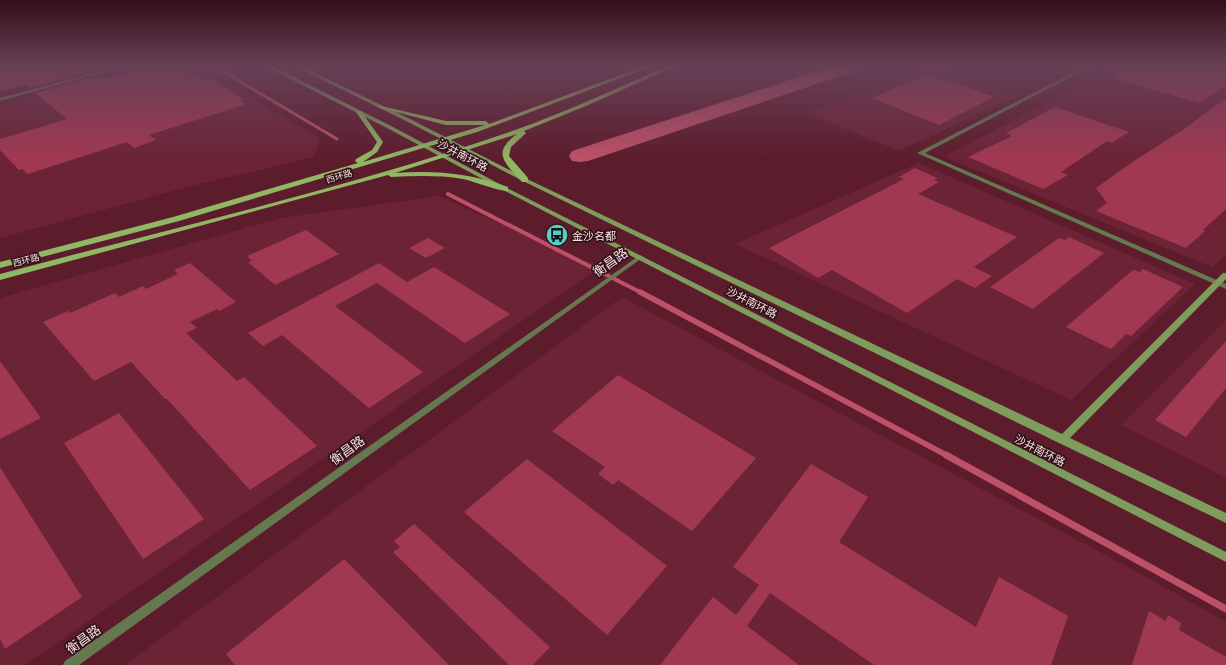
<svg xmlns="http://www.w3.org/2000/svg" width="1226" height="665" viewBox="0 0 1226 665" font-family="Manrope,'Noto Sans SC',sans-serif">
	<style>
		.built { fill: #6c2336 }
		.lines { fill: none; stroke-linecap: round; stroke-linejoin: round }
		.stream-far3 { stroke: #bc5168; stroke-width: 3 }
		.stream-far2 { stroke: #bc5168; stroke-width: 4 }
		.stream-far1 { stroke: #bc5168; stroke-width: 5.5 }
		.stream { stroke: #bc5168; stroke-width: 7 }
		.river { fill: #bc5168; fill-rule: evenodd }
		.building { fill: #a13852 }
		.street { fill: #657850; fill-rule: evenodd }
		.secondary { fill: #7e9c5c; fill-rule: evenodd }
		.primary { fill: #91b764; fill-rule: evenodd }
		.labels { text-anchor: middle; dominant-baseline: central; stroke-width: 3.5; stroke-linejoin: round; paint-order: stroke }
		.far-street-label { font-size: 9px; fill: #fae0e3; stroke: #311319 }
		.street-label { font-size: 11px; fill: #fae0e3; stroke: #311319 }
		.poi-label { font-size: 11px; fill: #fae0e3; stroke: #311319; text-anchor: start }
		.near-street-label { font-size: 13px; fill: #fae0e3; stroke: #311319 }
	</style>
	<rect width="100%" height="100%" fill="#5d1c2c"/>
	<g class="built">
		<path d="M142,67H197L320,138L314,157L191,186L0,238V105Z"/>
		<path d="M932,67L1017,96L899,151L808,113Z"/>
		<path d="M1115,67H1226V254L1212,267L944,157Z"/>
		<path d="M919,163L1195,284L1071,400L735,244Z"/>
		<path d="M438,196L600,267L25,665H0V298L281,218Z"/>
		<path d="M622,297L1130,568L1226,622V665H125Z"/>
		<path d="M1226,320V478L1121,425Z"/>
	</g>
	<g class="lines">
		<path class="stream-far3" d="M214,66L337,139"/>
		<path class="stream-far2" d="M448,194L642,293"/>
		<path class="stream-far1" d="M640,292L948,456"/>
		<path class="stream" d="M946,455L1226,609"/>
		<path class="river" d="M833,66H860L858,70L588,161L580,162L572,161L569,156L572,151Z"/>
	</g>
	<g class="building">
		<path d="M0,66H88L94,71L30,88L25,85L0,91Z"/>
		<path d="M150,66H178L201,80L208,78L244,99L240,100L246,104L149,135L156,140L134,148L127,142L28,174L22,169L19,170L0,150V139L67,119L35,93L100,75L106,79Z"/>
		<path d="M1133,66H1226V85L1200,103L1112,78Z"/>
		<path d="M928,74L994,97L939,125L872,98Z"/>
		<path d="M1226,98V209L1203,230L1205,231L1186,248L1096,211L1107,203L1096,188L1134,161L1184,129Z"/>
		<path d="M1055,107L1129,132L1111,143L1107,141L1061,172L1068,175L1043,189L968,157L1012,136L1006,133Z"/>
		<path d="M915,168L937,178L934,180L939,182L918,194L1017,237L974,267L992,276L975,288L957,279L907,313L832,270L818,278L769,248L904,179L899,177Z"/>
		<path d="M306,230L339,254L275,285L248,262L252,261L247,256Z"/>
		<path d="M1069,237L1104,253L1033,309L990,287L1059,238L1065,240Z"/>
		<path d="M428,238L445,248L426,258L409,248Z"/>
		<path d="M190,263L236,302L219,311L217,309L190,322L197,328L186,333L237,381L244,377L317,446L250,490L167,399H165L131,362L94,381L43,322L68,311L70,313L115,293L119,297L143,286L146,289L178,274L174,270Z"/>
		<path d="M379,263L407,282L434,267L510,314L465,343L377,283L335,306L423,372L369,408L282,335L263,346L248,333Z"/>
		<path d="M1143,269L1183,287L1131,336L1126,334L1111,349L1066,327L1133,270L1140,272Z"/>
		<path d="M1226,341V388L1186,437L1155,420Z"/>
		<path d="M0,361L41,418L0,439Z"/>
		<path d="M618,375L756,458L692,531L618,480L613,485L598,474L605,467L552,431Z"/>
		<path d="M119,413L204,519L143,559L64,443Z"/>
		<path d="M527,459L667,566L607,635L464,512Z"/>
		<path d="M811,464L868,497L839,542L976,627L999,577L1068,616L1051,665H874L770,593L747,626L799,665H660L713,597L736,615L759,585L733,567Z"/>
		<path d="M0,467L82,597L5,649L0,639Z"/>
		<path d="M414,524L550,647L533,665H509L393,552L400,547L394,541Z"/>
		<path d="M344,559L449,665H235L226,654Z"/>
		<path d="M1149,611L1166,621L1168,615L1181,623L1179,630L1226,657V665H1132Z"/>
	</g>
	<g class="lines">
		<g class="street">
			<path d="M118,66H127L0,101V98Z"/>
			<path d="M947,66H953L948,70H944V68Z"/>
			<path d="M1086,66H1092L925,153L1226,284V289L917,153Z"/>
			<path d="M640,255L644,257L642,258L79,665H63L65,661Z"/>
		</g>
		<g class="secondary">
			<path d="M265,66H272L393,127L507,188L1226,552V562L503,190L389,129Z"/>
			<path d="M294,66H301L412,120L527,179L1062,434L1223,273H1226V279L1070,438L1226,513V523L1059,443L523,181L408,122Z"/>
		</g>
		<g class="primary">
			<path d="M644,66H653L477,132L179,221L0,268V262L173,217L358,163L355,161L356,159L372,150L377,142L356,112L357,111H361L383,142L377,152L363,162L485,125H446L377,107V105L446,121H486L489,124Z"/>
			<path d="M668,66H676L586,106L524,131L526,133L525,134L511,147L509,156L528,178V182H522C505,163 491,153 517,134L395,173C434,170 471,173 508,187V191C501,192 473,181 463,179C439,175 415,176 391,177L388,175L0,280V274C171,228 345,189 512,131C565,113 616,88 668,66Z"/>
		</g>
	</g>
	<linearGradient id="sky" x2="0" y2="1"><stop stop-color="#330f18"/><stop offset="0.41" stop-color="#674056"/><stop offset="1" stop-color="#674056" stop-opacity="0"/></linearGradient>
	<rect width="1226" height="160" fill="url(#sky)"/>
	<defs>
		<g id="bus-disc" transform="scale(1.15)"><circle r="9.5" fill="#55cec6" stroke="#311319"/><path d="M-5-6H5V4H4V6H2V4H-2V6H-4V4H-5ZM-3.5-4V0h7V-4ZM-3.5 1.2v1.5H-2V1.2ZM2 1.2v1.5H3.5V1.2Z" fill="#111"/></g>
	</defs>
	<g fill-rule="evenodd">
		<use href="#bus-disc" x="557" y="235"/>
	</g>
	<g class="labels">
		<g class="far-street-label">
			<text transform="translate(339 176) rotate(-16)">西环路</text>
			<text transform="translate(26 260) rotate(-15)">西环路</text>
		</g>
		<g class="street-label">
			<text transform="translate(463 155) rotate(28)">沙井南环路</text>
			<text transform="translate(752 302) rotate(27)">沙井南环路</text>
			<text transform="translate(1040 450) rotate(27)">沙井南环路</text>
		</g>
		<g class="poi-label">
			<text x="572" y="235">金沙名都</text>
		</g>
		<g class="near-street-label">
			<text transform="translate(610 262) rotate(-35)">衡昌路</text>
			<text transform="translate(347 450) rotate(-36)">衡昌路</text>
			<text transform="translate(83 639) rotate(-36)">衡昌路</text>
		</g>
	</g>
</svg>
